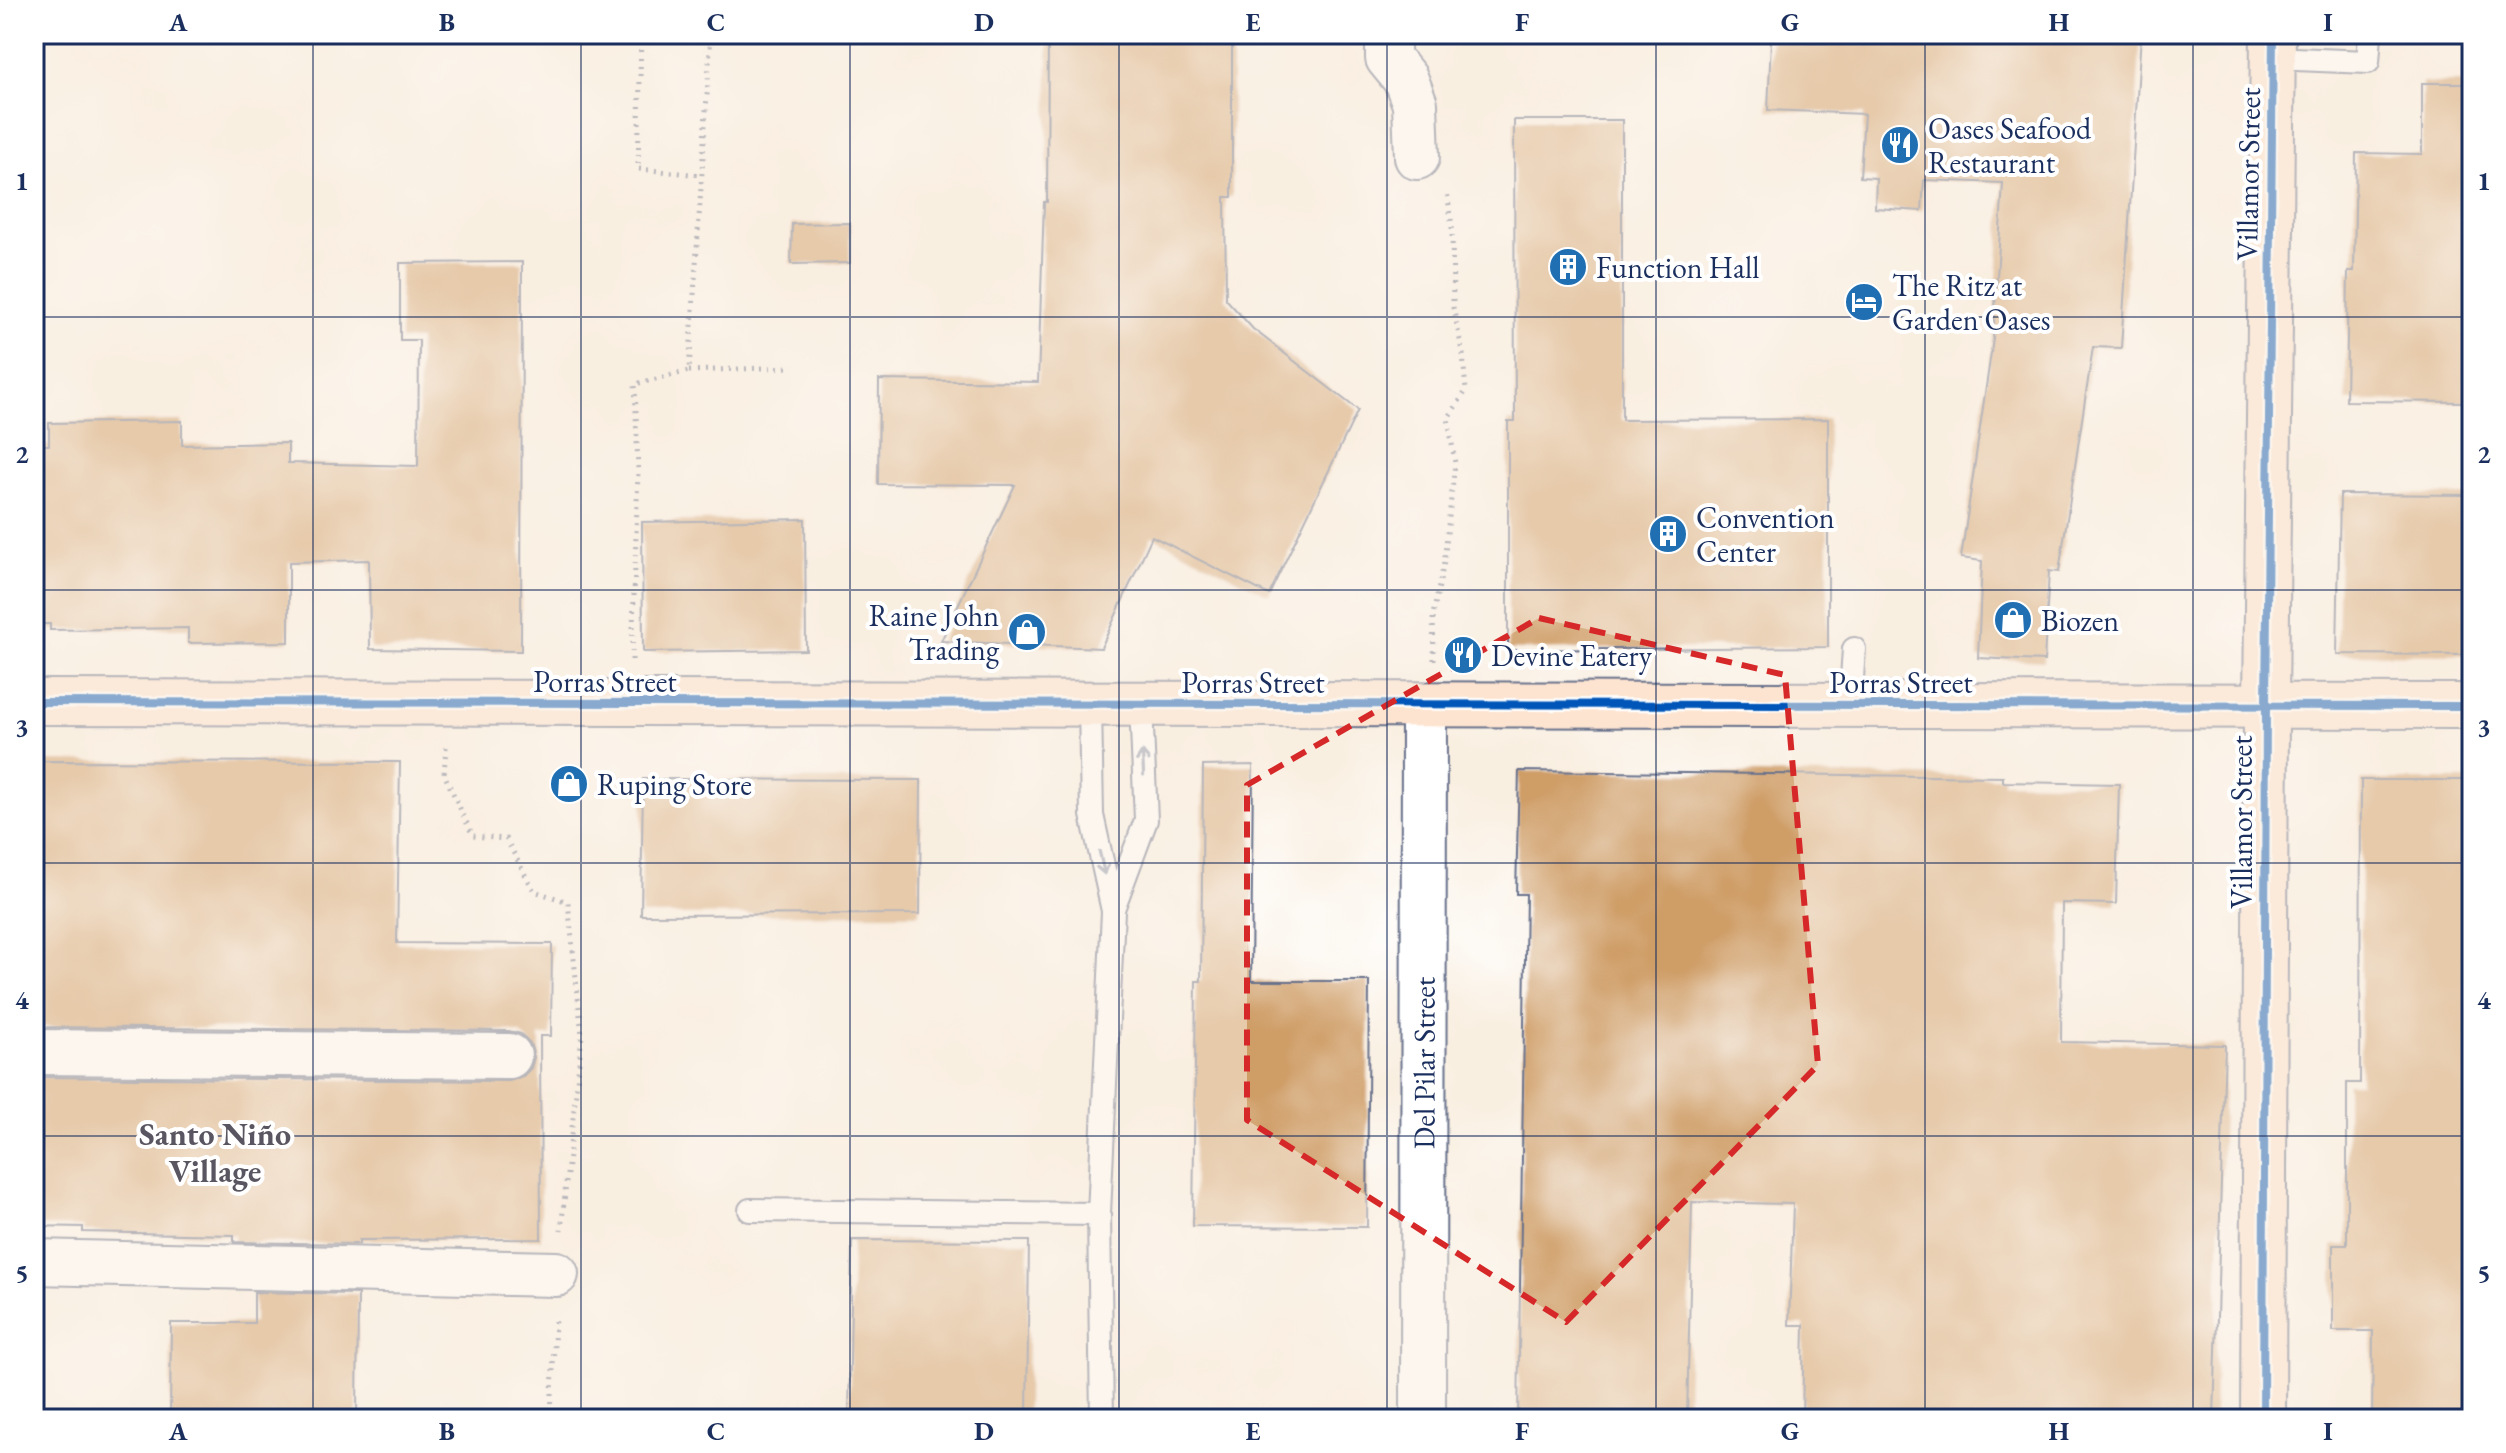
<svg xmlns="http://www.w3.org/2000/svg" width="2506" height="1453" viewBox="0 0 2506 1453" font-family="'EB Garamond',serif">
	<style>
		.building { fill: #cf9d66 }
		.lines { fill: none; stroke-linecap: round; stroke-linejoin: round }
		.lane-casing { stroke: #69728c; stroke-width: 26 }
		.street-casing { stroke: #69728c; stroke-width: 48 }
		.secondary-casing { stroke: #69728c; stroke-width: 48 }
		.path { stroke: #69728c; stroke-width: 5; stroke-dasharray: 2 6; stroke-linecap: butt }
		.lane { stroke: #fff; stroke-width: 22 }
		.street { stroke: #fff; stroke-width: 44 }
		.secondary { stroke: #fde4d0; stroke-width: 44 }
		.cycleway-casing { stroke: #fff; stroke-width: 13 }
		.cycleway { stroke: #0057b8; stroke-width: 8 }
		.oneway { stroke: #8d97ae }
		.marked { fill: none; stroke: #d62828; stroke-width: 6; stroke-dasharray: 16 10; stroke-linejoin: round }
		.grid { fill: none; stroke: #1b2f5e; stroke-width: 2; stroke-opacity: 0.55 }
		.labels { text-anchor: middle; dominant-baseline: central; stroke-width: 8; stroke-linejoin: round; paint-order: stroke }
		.poi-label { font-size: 30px; fill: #1b2f5e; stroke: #fff; text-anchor: start }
		.street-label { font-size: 30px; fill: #1b2f5e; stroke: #fff }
		.neighbourhood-label { font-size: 32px; font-weight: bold; fill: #5a5661; stroke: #fff }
		.neatline { fill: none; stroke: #1b2f5e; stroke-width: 3 }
		.grid-label { font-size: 26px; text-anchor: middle; font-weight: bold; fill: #1b2f5e }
	</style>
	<rect width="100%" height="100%" fill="#fff"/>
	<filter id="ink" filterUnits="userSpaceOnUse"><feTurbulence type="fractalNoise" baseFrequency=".0125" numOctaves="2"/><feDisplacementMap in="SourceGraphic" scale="16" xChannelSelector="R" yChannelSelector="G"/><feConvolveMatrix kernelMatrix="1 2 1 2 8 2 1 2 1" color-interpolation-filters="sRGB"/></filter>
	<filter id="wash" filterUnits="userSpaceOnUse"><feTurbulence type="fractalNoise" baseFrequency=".006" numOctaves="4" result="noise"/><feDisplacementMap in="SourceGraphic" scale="32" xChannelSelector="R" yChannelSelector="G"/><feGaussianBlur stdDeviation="1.8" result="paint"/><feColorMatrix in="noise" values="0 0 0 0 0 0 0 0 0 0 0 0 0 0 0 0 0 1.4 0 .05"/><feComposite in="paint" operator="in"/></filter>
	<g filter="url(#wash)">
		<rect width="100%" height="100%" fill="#f9efe1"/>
		<g id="blocks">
			<g class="building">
				<path d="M1048,34H1232V197H1225L1226,299L1253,329L1358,410L1269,595L1152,536L1101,648L941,641L1015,485L878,484L879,380L1038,382L1044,202H1047Z"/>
				<path d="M1867,34H2141L2121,348L2093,347L2059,572L2049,571L2044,661L1978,658L1982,561L1961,558L1993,339L2003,183L1924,180L1922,211L1875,208L1876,178L1860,177L1864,114L1768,110L1771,40L1866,45Z"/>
				<path d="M2422,83H2472V402L2346,401L2348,271H2354L2356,153L2422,154Z"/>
				<path d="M1514,120H1622V420L1828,419V647L1508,650V421H1515Z"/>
				<path d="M850,223V263L791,264L792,224Z"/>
				<path d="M522,262L521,651L370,649L369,560L289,562V642L188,643V628L50,630V624H34V445H49V423L182,421V445L288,443V463L418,466L419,340H400V263Z"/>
				<path d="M2340,494L2472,495V655L2337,654Z"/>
				<path d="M805,519L806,650L643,652L642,522Z"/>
				<path d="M34,761L400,762L397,943L552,944L551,1036H540L541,1239L359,1240V1244L234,1242V1235L83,1232V1227L34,1226V1077L509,1081L522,1077L531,1068L534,1057L530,1043L521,1034L509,1031L34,1027Z"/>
				<path d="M1253,765L1251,981H1369L1367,1227L1193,1226L1196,981H1201L1203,766Z"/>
				<path d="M1519,771L2003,777V782L2119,784L2116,904L2062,903L2061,1042L2225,1045L2214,1419H1802L1804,1325H1789L1793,1204L1692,1202L1687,1419H1518L1526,894H1516Z"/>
				<path d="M643,779L921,780L920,914L641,915Z"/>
				<path d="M2361,780H2472V1419H2372L2373,1331H2333V1245H2347V1083H2360Z"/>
				<path d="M852,1240L1029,1241L1027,1419H849Z"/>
				<path d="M254,1292L358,1294L357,1419H170L171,1323H254Z"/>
			</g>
		</g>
	</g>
	<g filter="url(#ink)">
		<use href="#blocks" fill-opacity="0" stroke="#69728c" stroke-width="2"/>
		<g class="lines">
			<g class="lane-casing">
				<g id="lane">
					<path d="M2273,58L2368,62L2370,34"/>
					<path d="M1090,705L1092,815L1113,911L1099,1214L1102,1419"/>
					<path d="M1850,707L1854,649"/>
					<path d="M1113,909L1146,820L1141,705"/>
					<path d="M750,1210L1099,1214"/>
				</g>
			</g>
			<g class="street-casing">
				<g id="street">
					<path d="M1388,34V58L1406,80L1415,104L1417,157"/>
					<path d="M34,1052L509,1056"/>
					<path d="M34,1262L556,1274"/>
					<path id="s1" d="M1423,1419L1424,706"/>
				</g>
			</g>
			<g class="secondary-casing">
				<g id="secondary">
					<path d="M34,702L2472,706"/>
					<path d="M2263,1419L2266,705L2273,34"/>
				</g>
			</g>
			<g class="path">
				<path d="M641,34L638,169L701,175"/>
				<path d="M689,371L789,367"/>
				<path d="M632,660L638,471L635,384L689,371L711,34"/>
				<path d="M1434,660L1433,615L1444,562L1455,463L1448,418L1466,391L1463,354L1453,307L1452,226L1447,191"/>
				<path d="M446,747L444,774L473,836L506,839L534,891L568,902L582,1035L561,1230"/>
				<path d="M551,1419L555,1320"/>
			</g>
			<use href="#lane" class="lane"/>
			<use href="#street" class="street"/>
			<use href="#secondary" class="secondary"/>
			<g class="cycleway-casing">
				<g id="cycleway">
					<path d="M34,702L2472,706"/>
					<path d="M2263,1419L2266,705L2273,34"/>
				</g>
			</g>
			<use href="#cycleway" class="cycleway"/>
		</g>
		<defs><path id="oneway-shaft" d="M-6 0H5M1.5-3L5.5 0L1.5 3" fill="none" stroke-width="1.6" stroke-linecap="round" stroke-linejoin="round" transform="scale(2)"/></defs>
		<g class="oneway">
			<use href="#oneway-shaft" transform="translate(1143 763) rotate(-93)"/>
			<use href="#oneway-shaft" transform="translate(1102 863) rotate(77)"/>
		</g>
	</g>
	<path d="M0 0H2506V1453H0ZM1539,618L1785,675L1818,1065L1566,1322L1247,1120V785Z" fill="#f9efe1" fill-opacity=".55" fill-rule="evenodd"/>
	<path class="marked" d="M1539,618L1785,675L1818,1065L1566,1322L1247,1120V785Z"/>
	<path class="grid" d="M313,34V1419M581,34V1419M850,34V1419M1119,34V1419M1387,34V1419M1656,34V1419M1925,34V1419M2193,34V1419M34,317H2472M34,590H2472M34,863H2472M34,1136H2472"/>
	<defs>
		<g id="restaurant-disc" transform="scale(2)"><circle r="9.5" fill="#1f6fb2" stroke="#fff"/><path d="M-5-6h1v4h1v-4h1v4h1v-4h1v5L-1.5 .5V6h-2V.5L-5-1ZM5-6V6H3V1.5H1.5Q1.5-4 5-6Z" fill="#fff"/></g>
		<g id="building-disc" transform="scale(2)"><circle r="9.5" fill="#1f6fb2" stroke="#fff"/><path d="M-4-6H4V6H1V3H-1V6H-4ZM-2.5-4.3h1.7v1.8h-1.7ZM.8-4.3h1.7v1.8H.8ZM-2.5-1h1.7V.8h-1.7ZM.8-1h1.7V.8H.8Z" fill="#fff"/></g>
		<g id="hotel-disc" transform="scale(2)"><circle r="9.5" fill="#1f6fb2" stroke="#fff"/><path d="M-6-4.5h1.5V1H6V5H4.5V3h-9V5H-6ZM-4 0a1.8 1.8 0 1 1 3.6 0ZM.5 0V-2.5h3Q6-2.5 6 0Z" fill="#fff"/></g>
		<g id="shop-disc" transform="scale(2)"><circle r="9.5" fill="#1f6fb2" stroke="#fff"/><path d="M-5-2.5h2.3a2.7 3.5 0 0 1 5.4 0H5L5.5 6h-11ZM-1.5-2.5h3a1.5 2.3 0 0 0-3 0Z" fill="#fff"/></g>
	</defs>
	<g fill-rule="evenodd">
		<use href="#restaurant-disc" x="1900" y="145"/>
		<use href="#building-disc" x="1568" y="267"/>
		<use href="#hotel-disc" x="1864" y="302"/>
		<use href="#building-disc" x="1668" y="534"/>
		<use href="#shop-disc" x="2013" y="620"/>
		<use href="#shop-disc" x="1027" y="632"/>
		<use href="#restaurant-disc" x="1463" y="655"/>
		<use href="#shop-disc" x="569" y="784"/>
	</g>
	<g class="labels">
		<g class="poi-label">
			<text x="1928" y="128">Oases Seafood<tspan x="1928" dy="34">Restaurant</tspan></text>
			<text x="1596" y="267">Function Hall</text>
			<text x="1892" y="285">The Ritz at<tspan x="1892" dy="34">Garden Oases</tspan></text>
			<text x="1696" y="517">Convention<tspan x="1696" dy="34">Center</tspan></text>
			<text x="999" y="615" text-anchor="end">Raine John<tspan x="999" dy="34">Trading</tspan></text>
			<text x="2041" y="620">Biozen</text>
			<text x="1491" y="655">Devine Eatery</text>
			<text x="597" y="784">Ruping Store</text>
		</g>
		<g class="street-label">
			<text transform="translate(2248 174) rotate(-89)">Villamor Street</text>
			<text x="605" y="681">Porras Street</text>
			<text x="1253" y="682">Porras Street</text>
			<text x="1901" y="682">Porras Street</text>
			<text transform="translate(2241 822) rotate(-90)">Villamor Street</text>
			<text stroke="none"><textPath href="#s1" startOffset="356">Del Pilar Street</textPath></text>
		</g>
		<g class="neighbourhood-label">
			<text x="215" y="1134">Santo Niño<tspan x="215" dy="37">Village</tspan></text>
		</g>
	</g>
	<rect width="2506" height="1453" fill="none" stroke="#fff" stroke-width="88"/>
	<rect x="44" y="44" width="2418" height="1365" class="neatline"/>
	<g class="grid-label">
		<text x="178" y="31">A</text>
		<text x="447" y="31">B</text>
		<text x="716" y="31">C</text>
		<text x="984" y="31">D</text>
		<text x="1253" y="31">E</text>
		<text x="1522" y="31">F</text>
		<text x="1790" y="31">G</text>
		<text x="2059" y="31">H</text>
		<text x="2328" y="31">I</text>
		<text x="22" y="190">1</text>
		<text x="2484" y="190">1</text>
		<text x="22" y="463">2</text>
		<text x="2484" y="463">2</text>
		<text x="22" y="736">3</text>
		<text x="2484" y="736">3</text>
		<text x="22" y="1009">4</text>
		<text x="2484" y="1009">4</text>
		<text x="22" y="1282">5</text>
		<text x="2484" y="1282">5</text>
		<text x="178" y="1440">A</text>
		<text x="447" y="1440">B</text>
		<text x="716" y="1440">C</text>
		<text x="984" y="1440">D</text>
		<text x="1253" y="1440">E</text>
		<text x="1522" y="1440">F</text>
		<text x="1790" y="1440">G</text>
		<text x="2059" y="1440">H</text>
		<text x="2328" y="1440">I</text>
	</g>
</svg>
